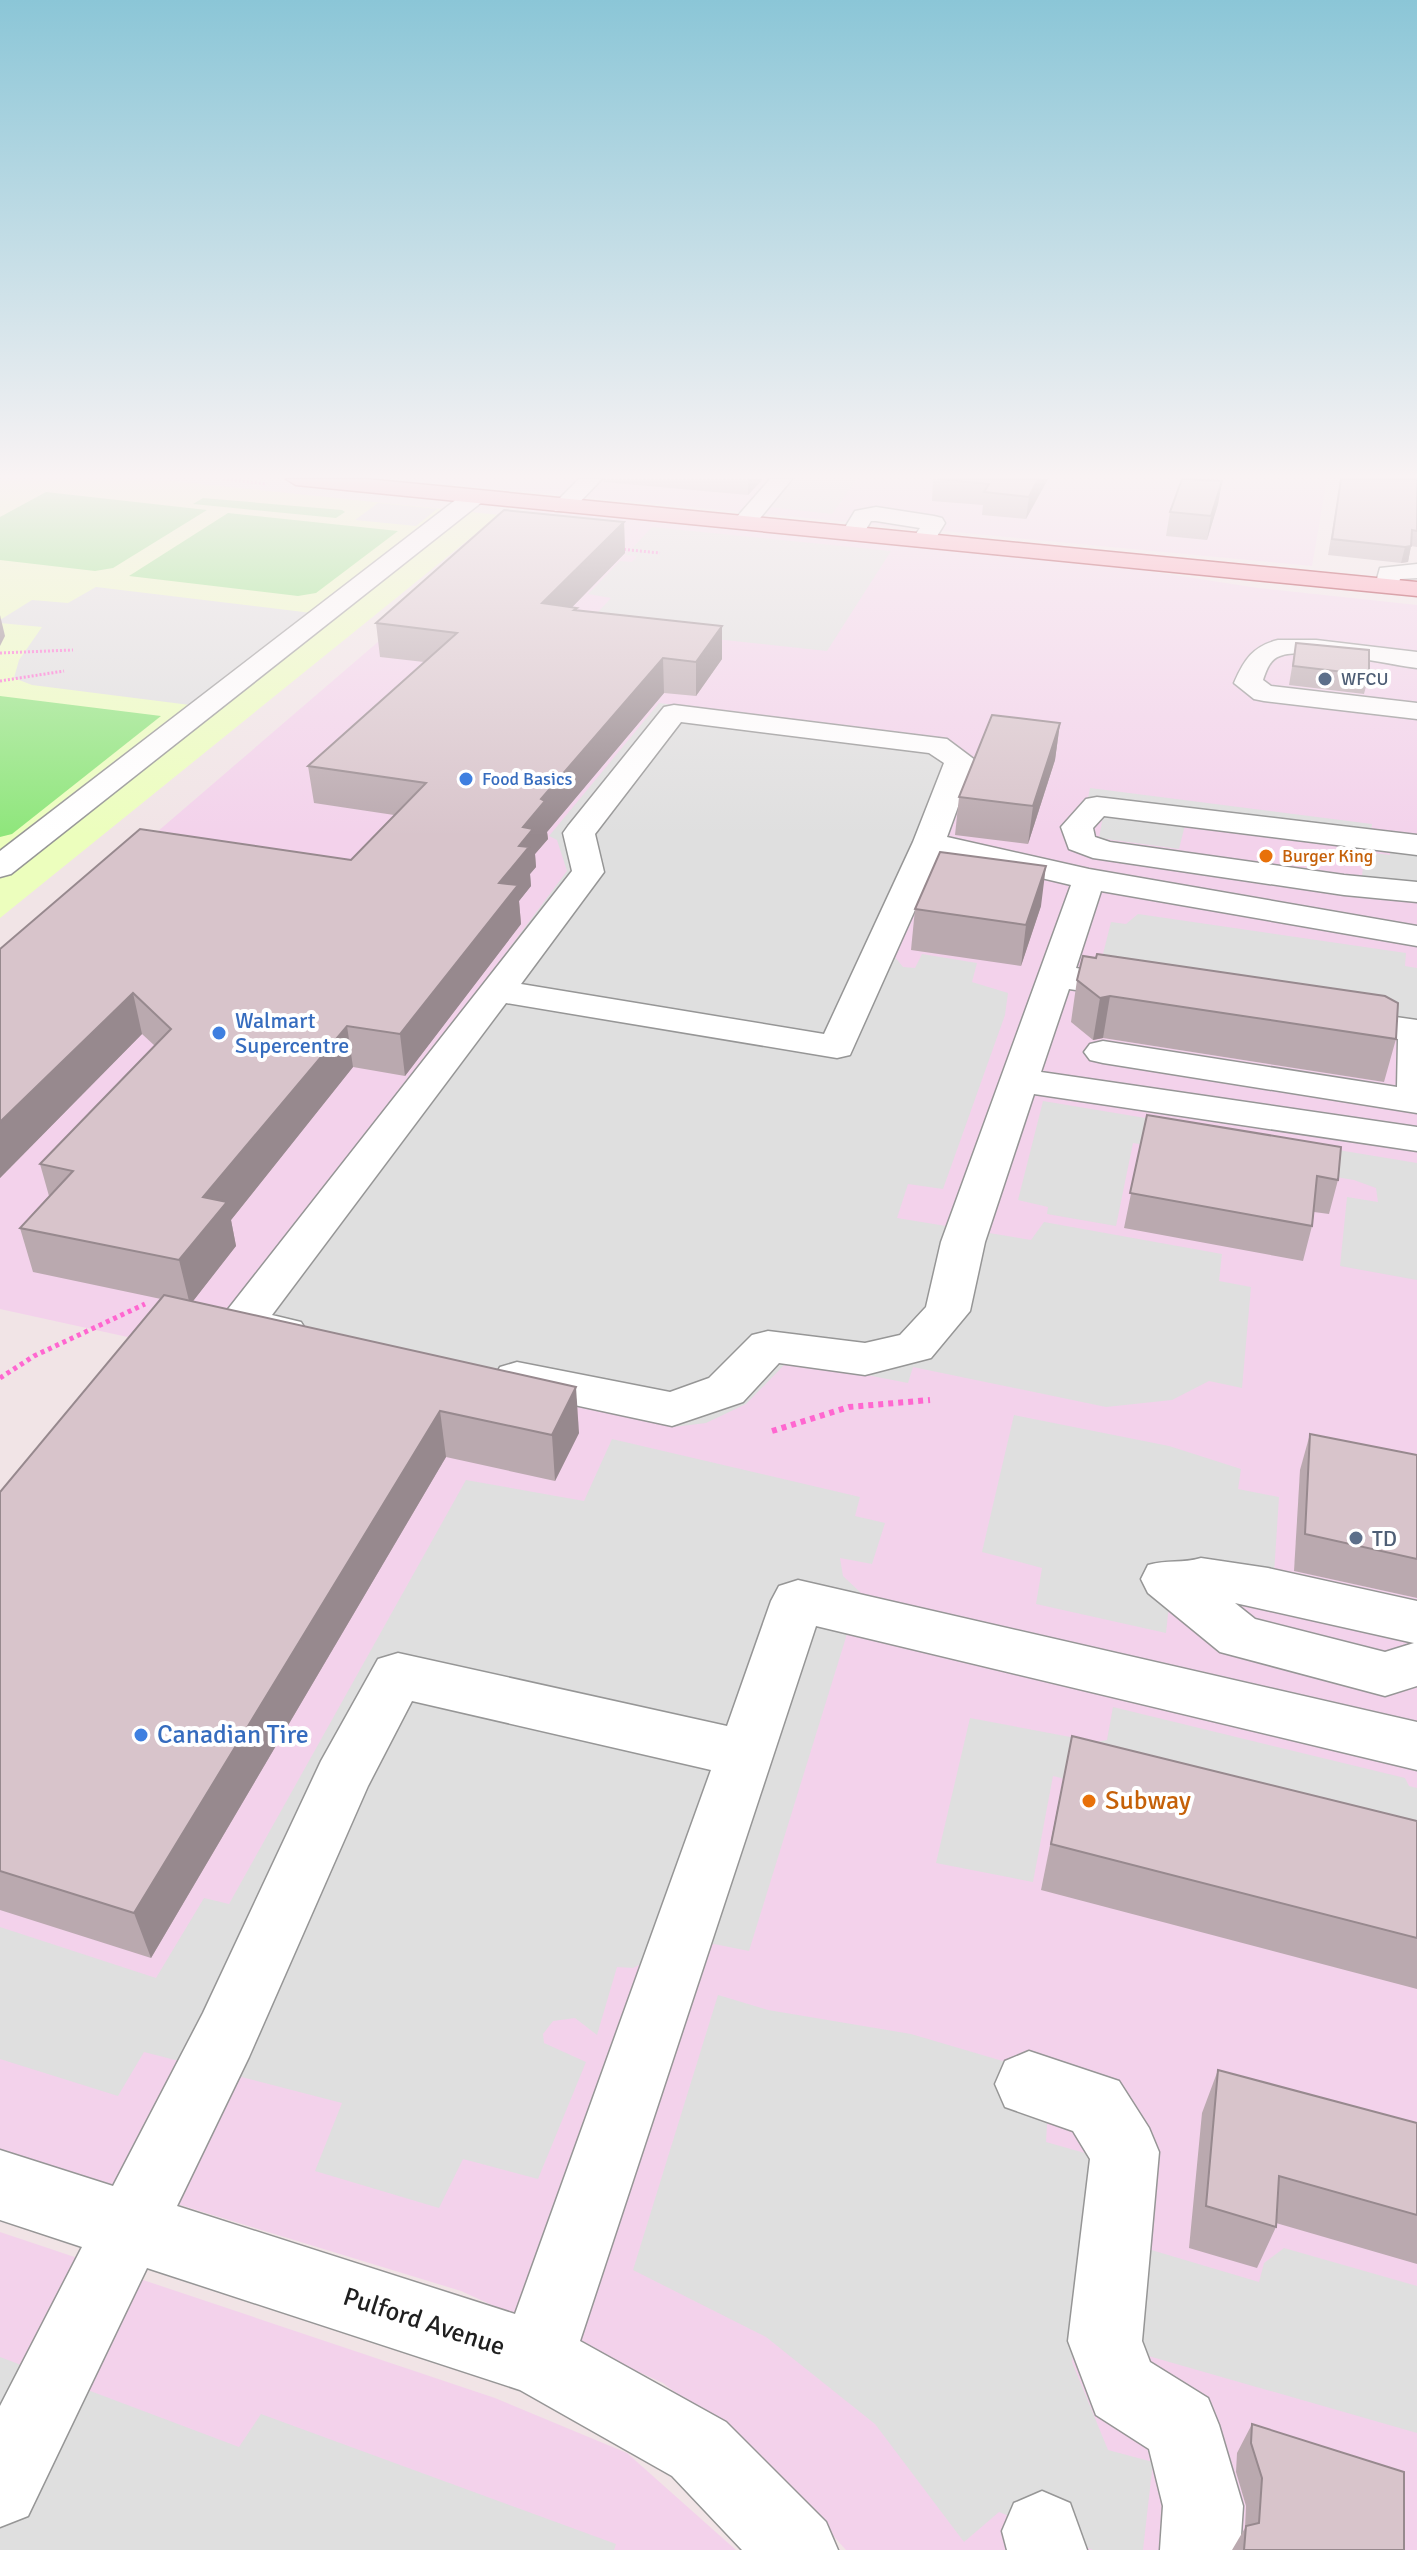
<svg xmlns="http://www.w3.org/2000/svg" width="1417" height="2550" viewBox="0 0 1417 2550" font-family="Signika,sans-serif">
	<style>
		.commercial { fill: #f3d2eb }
		.park { fill: #ecfebd }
		.pitch { fill: #8ee67b }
		.parking { fill: #dfdfdf }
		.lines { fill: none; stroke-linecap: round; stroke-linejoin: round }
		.minor-casing { stroke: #969696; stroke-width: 3 }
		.major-casing { stroke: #9a0013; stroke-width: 3 }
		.path-far2 { stroke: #ff67d0; stroke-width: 3; stroke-dasharray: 2 2; stroke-linecap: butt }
		.path-far1 { stroke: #ff67d0; stroke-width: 5; stroke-dasharray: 4 4; stroke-linecap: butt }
		.path { stroke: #ff67d0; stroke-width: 6; stroke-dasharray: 5 5; stroke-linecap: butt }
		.minor { fill: #fff; fill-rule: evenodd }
		.major { fill: #ff9bb1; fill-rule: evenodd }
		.wall { fill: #baa9af }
		.shaded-wall { fill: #97898e }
		.building { fill: #d8c4cb; stroke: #97898e; stroke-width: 2 }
		.service-dot { fill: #5c6f8a; stroke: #fff; stroke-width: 3 }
		.shop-dot { fill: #3f7fe0; stroke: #fff; stroke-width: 3 }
		.food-dot { fill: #e8710a; stroke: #fff; stroke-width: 3 }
		.labels { text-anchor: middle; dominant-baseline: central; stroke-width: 8; stroke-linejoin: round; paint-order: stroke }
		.far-service-label { font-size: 18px; fill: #4e5e75; stroke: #fff; text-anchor: start }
		.far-shop-label { font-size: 18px; fill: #366cbe; stroke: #fff; text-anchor: start }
		.far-food-label { font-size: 18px; fill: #c56008; stroke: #fff; text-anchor: start }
		.shop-label { font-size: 22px; fill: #366cbe; stroke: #fff; text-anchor: start }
		.service-label { font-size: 22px; fill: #4e5e75; stroke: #fff; text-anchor: start }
		.near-shop-label { font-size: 26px; fill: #366cbe; stroke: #fff; text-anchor: start }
		.near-food-label { font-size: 26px; fill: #c56008; stroke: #fff; text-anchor: start }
		.near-street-label { font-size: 26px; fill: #1f1f1f; stroke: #fff }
	</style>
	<rect width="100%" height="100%" fill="#f1e4e6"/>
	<g class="commercial">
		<path d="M396,479H1327L1312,566Z"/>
		<path d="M535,507L1103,564L1258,588L1417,605V2550H846L770,2465L663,2383L461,2291L0,2150V1548L155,1343L0,1309V967Z"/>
		<path d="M0,2232L495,2398L627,2453L736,2550H0Z"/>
	</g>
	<path class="park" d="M0,479H153L499,515L0,918Z"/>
	<g class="pitch">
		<path d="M46,492L207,510L113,568L95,571L0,560V517Z"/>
		<path d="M203,498L342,510L345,512L336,518L193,504Z"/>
		<path d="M228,513L398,531L316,593L298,596L129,576Z"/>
		<path d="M0,696L161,716L12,834L0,837Z"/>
	</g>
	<g class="parking">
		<path d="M789,479H857L832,514L769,507Z"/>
		<path d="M378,503L437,509L416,526L355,520Z"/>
		<path d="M652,527L891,551L827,651L586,625L611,598L588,594L620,561L632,562L637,556L626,555Z"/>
		<path d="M96,587L312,613L190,705L32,685L14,678L19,660L42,627L0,623V620L32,600L68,603Z"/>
		<path d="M659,703L948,741L973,760L894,956L903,967L915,968L922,954L977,963L972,982L1008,993L1005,1015L943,1189L908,1184L897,1218L1031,1240L1044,1222L1222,1254L1219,1281L1251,1287L1242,1388L1209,1381L1172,1400L1106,1407L913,1367L908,1383L789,1360L746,1404L706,1423L673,1427L331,1352L220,1336L567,871L557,840L549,836Z"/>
		<path d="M1090,788L1372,824L1371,833L1417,838V884L1362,877L1364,852L1390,855V851L1185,825L1179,849L1099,838L1103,816L1085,813Z"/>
		<path d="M1138,914L1406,953L1405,966L1417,968V1022L1098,974L1111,922L1126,924Z"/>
		<path d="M1043,1101L1417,1163V1280L1340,1266L1347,1197L1378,1202L1376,1188L1354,1180L1133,1143L1116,1226L1047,1214L1048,1207L1018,1200Z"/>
		<path d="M1014,1415L1169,1446L1241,1469L1238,1489L1279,1497L1274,1574L1169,1605L1166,1633L1036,1604L1042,1568L982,1552Z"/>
		<path d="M612,1439L860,1497L855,1516L885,1523L872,1564L840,1558L843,1576L860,1592L749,1951L714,1944L648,1960L633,1968L617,1967L597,2035L575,2018L553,2021L543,2034L544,2043L586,2062L538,2179L463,2159L439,2208L315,2171L342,2103L144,2052L118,2096L0,2059V1927L156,1978L204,1898L229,1904L466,1480L584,1501Z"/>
		<path d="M1113,1707L1405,1778L1409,1786L1417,1788V1867L1053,1776L1033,1882L936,1863L970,1718L1097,1742L1107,1740Z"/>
		<path d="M718,1995L768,2010L911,2034L1050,2075L1046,2142L1092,2155L1072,2362L1108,2450L1153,2462L1143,2550H1093L999,2512L964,2542L875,2424L766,2337L633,2270Z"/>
		<path d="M1284,2248L1417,2286V2433L1138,2353L1148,2249L1259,2282L1264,2263Z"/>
		<path d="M0,2357L239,2447L261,2414L616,2544L614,2550H0Z"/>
	</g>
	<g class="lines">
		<g class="minor-casing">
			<g id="minor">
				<path d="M579,479H602L571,511H555L552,506Z"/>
				<path d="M770,479H792L752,528H736L733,523L736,518Z"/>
				<path d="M474,490L485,497L482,502L11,874L0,877V851L466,492Z"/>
				<path d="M876,507L934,516L942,518L945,523L931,546H915L911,541L920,528L876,521H871L860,539H844L841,534L855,511Z"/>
				<path d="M1417,564V578L1400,579L1396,591H1378L1375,586L1380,568Z"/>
				<path d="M1278,640H1316L1417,652V668C1386,664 1307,646 1280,656C1270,659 1266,671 1263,680L1271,686L1417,703V719L1264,701L1254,699L1234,683C1244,660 1253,646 1278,640Z"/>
				<path d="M674,705L947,739L975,760L947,837L1089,869L1417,926V946L1101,891L1076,968L1150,980L1155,988L1150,996L1137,999L1069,989L1041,1072L1417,1127V1151L1034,1094L985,1242L970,1311L931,1358L865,1375L779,1363L743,1402L672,1426L500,1389L494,1378L500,1367L517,1362L670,1392L709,1378L752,1335L768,1331L865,1343L900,1335L926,1307L941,1242L1071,885L940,854L850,1055L837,1058L506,1003L272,1315L301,1322L308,1333L301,1344L285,1348L225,1335L218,1324L225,1313L572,871L563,833L568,826L664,707ZM681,722L929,753L944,763L913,842L824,1034L521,984L604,872L595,834Z"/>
				<path d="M1097,797L1417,835V855L1104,816L1093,828L1095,837L1110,842L1344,875L1417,882V902L1344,895L1093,858L1069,849L1061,827L1086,799Z"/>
				<path d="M1339,1009L1417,1020V1113L1103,1063L1090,1060L1084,1052L1090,1044L1103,1041L1397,1087L1398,1039L1326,1028L1321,1020L1326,1012Z"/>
				<path d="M1201,1558L1268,1568L1417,1601V1686L1385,1696L1220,1652L1148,1593L1141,1579L1148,1565C1168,1559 1182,1564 1201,1558ZM1235,1603L1414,1643L1385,1652L1255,1619Z"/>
				<path d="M798,1580L1417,1722V1770L816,1626L580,2341L726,2422L826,2522L838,2550H742L672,2476L520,2390L147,2268L28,2516L0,2527V2406L82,2247L0,2220V2150L113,2186L203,2013L321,1761L378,1659L398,1653L727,1726L771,1601L779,1586ZM412,1701L711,1770L515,2314L177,2206L249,2057L368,1786Z"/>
				<path d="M1029,2051L1119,2081L1149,2128L1159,2152L1142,2341L1150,2362L1208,2398L1219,2425L1243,2506L1240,2550H1160L1163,2506L1149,2449L1096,2415L1068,2341L1090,2159L1073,2131L1005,2107L995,2084L1005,2061Z"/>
				<path d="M1042,2491L1070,2503L1087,2550H1007L1002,2531L1014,2503Z"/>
			</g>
		</g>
		<g class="major-casing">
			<path id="major" d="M286,479H366L1417,582V596L296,485Z"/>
		</g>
		<g class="path-far2">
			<path d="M223,479L267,484"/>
			<path d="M620,549L660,553"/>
			<path d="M0,653L73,650"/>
			<path d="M0,681L64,671"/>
		</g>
		<path class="path-far1" d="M0,1378L34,1356L145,1304"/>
		<path class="path" d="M772,1431L849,1407L930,1400"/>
		<use href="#minor" class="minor"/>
		<use href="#major" class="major"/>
	</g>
	<g class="wall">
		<path d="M603,479H763L748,495L604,482Z"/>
		<path d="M933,479H1048L1026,519L982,515L983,505L932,501Z"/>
		<path d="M1341,479H1417V547L1411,546L1408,562L1401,563L1328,555Z"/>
		<path d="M1222,481L1218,504L1207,540L1166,536L1170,512Z"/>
		<path d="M624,522L625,553L572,607L577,608V611L722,659L696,696L664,693L547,832L548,839L535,854L536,867L530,874L531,886L519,901L521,924L405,1076L353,1067L231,1220L236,1246L193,1301L579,1433L555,1481L446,1457L151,1958L0,1910V1492L161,1299L33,1272L20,1228L49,1196L40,1164L155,1046L142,1034L0,1178V949L351,860L394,815L314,803L308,766L424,662L380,657L376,623Z"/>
		<path d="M1296,643L1369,675L1364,694L1289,685Z"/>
		<path d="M1060,723L1055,760L1028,844L955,835L959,797Z"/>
		<path d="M1041,906L1021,966L911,950L915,909Z"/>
		<path d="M1077,980L1396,1039L1384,1082L1103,1038L1093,1040L1071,1022Z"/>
		<path d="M1147,1115L1338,1180L1329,1214L1314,1212L1312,1226L1303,1261L1124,1228Z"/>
		<path d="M1310,1434L1417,1455V1598L1294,1571L1300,1470Z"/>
		<path d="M1072,1736L1417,1821V1989L1041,1890Z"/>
		<path d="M1218,2070L1417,2123V2264L1276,2223V2227L1257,2268L1189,2248L1202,2113Z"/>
		<path d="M1252,2424L1404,2550H1232L1245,2528L1246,2506L1236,2472L1237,2453Z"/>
	</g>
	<g class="shaded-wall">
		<path d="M748,479H763L748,495Z"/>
		<path d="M1038,479H1048L1026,519L1029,497Z"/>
		<path d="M1222,481L1218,504L1207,540L1211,516Z"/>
		<path d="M624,522L625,553L544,636L542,603Z"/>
		<path d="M1411,546L1408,562L1401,563L1405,547Z"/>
		<path d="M0,615L5,636L0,646Z"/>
		<path d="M722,626V659L696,696V662Z"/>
		<path d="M663,658L664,693L547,832L548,839L535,854L536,867L530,874L531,886L519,901L521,924L405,1076L400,1034L519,846L523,827L541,799Z"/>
		<path d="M1060,723L1055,760L1028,844L1033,806Z"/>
		<path d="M1046,866L1041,906L1021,966L1026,925Z"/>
		<path d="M133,993L142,1034L0,1178V1122Z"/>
		<path d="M1110,996L1103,1038L1093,1040L1100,998Z"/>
		<path d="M347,1026L353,1067L231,1220L236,1246L190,1305L179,1260L203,1197Z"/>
		<path d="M576,1387L579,1433L555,1481L552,1435Z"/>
		<path d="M440,1411L446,1457L151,1958L134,1913Z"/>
	</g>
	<g class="building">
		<path d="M939,479H1038L1029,497L984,492L989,484Z"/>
		<path d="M1182,479L1222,481L1211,516L1170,512Z"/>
		<path d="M1341,479H1417V531L1412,530L1411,546L1405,547L1332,539Z"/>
		<path d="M504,510L624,522L542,603L577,608L574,610L722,626L696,662L663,658L541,799L545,801L523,827L533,829L519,846L529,847L499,883L518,885L400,1034L347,1026L203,1197L227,1202L179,1260L20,1228L73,1171L40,1164L171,1029L133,993L0,1122V949L140,829L351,860L426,783L308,766L457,633L376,623Z"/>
		<path d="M1296,643L1369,650V675L1293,666Z"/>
		<path d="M992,715L1060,723L1033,806L959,797Z"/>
		<path d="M940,852L1046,866L1026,925L915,909Z"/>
		<path d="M1097,954L1385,996L1398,1003L1396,1039L1110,996L1100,998L1077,980L1083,956L1096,958Z"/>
		<path d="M1147,1115L1341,1147L1338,1180L1317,1176L1312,1226L1130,1193Z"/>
		<path d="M164,1295L576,1387L552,1435L440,1411L134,1913L0,1871V1492Z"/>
		<path d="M1310,1434L1417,1455V1559L1305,1534Z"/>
		<path d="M1072,1736L1417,1821V1938L1051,1844Z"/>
		<path d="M1218,2070L1417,2123V2215L1279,2176L1276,2227L1206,2206Z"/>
		<path d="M1252,2424L1404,2472V2550H1244L1246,2526L1259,2523L1262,2478L1251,2443Z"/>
	</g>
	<linearGradient id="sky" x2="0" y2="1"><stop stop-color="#8bc6d7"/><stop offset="0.57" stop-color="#f9f3f4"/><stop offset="1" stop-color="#f9f3f4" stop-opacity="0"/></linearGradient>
	<rect width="1417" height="836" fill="url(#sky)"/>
	<g class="service-dot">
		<circle cx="1325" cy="679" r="8"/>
		<circle cx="1356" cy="1538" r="8"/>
	</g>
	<g class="shop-dot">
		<circle cx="466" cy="779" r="8"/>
		<circle cx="219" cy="1033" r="8"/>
		<circle cx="141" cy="1735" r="8"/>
	</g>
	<g class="food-dot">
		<circle cx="1266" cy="856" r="8"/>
		<circle cx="1089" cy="1801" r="8"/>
	</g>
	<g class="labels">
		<g class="far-service-label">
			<text x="1341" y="679">WFCU</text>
		</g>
		<g class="far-shop-label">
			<text x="482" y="779">Food Basics</text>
		</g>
		<g class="far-food-label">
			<text x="1282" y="856">Burger King</text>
		</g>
		<g class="shop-label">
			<text x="235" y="1020">Walmart<tspan x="235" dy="25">Supercentre</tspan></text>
		</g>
		<g class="service-label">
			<text x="1372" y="1538">TD</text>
		</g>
		<g class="near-shop-label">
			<text x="157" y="1735">Canadian Tire</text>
		</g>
		<g class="near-food-label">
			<text x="1105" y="1801">Subway</text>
		</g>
		<g class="near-street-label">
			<text transform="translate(424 2322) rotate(18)">Pulford Avenue</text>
		</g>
	</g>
</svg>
